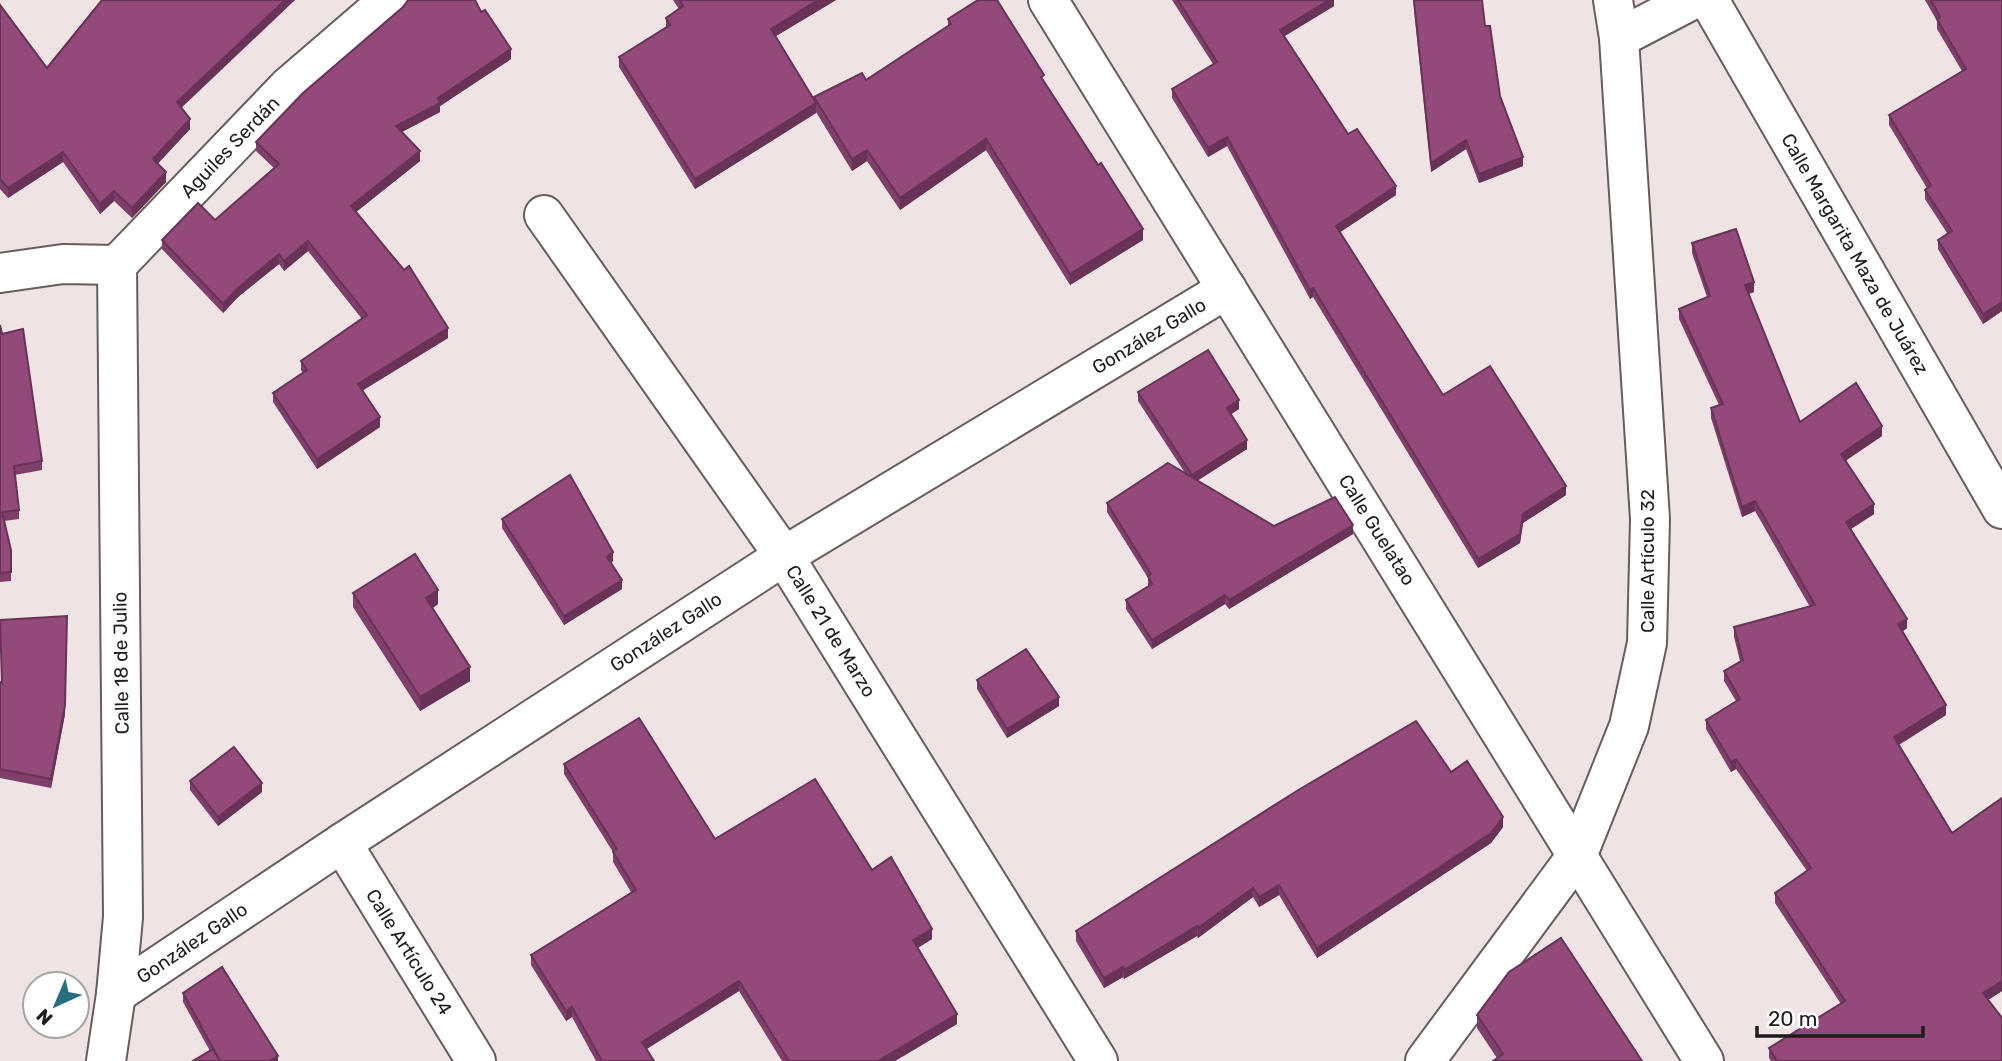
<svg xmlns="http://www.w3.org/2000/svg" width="2002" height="1061" viewBox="0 0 2002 1061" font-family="Rubik,sans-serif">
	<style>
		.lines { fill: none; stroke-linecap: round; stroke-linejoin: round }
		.minor-casing { stroke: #675d5d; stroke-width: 42 }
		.minor { stroke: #fff; stroke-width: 38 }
		.wall { fill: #7f3f6a }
		.shaded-wall { fill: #683356 }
		.building { fill: #94497b; stroke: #683356; stroke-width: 2 }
		.labels { text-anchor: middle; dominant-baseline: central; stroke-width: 7; stroke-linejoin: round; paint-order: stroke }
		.street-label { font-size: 19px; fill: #211c1c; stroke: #fff }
	</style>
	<rect width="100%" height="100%" fill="#efe3e3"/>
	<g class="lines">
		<g class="minor-casing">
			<g id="minor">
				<path d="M1048,0L1704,1061"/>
				<path d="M1709,0L2002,509"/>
				<path d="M1619,38L1692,0"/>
				<path d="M544,215L784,556L1098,1061"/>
				<path d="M0,273L63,264L117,265L288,87L389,0"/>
				<path d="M342,843L476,1061"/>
				<path d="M116,994L342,843L784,556L1227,289"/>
				<path d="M106,1061L116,994L123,917L117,265"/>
				<path d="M1425,1061L1578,854L1629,726L1647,643L1650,519L1619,38L1613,0"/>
			</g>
		</g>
		<use href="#minor" class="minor"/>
	</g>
	<g class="wall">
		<path d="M673,0H836L776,36L814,100V97L866,80L948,26V19L1044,82L1143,240L1070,285L986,150L900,210L867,161L852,171L816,112V113L695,189L619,67V57L666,27V18L679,9Z"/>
		<path d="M1172,0H1334V6L1284,36L1348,134L1396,195L1340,232L1443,395L1566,495L1523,523L1520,543L1478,568L1313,297L1310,299L1227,146L1208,157L1172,98V89L1213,64Z"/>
		<path d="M1413,0H1482L1485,26L1500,96L1523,166L1479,183L1466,149L1431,172Z"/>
		<path d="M1925,0H2002V311L1983,324L1938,249V240L1947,233L1925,199V190L1927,188L1889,125V115L1962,71L1937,29V21Z"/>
		<path d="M0,5L47,68L181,108L190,129L157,164L166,182L132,218L114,201L100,214L63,162L8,198L0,189Z"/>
		<path d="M511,59L440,106V112L402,132L420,161L356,212L448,338L362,391L380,427L317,469L273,402V393L303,373L301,370V361L362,319L308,251L284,271L279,264L238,297L223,313L162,249V240L215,220L274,168L256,151V142Z"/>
		<path d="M1692,243L1754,292L1749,294L1800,422L1882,436L1846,460L1874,514L1851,529L1907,628L1903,631L1946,715L1899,745L1952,833L2002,798V991L1988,1000L2002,1061H1771L1769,1058V1048L1841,1004L1775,903V893L1807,871L1736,769L1731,772L1706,729V720L1736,701L1724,681V671L1740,661L1734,637V627L1810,607L1755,511L1742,517L1711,418V408L1719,405L1679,319V309L1707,297L1692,253Z"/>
		<path d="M0,325L42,461V470L15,475L19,510V519L4,521L11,550V581L0,582Z"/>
		<path d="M1138,392L1239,409L1231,414L1247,449L1197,481L1274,526L1353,534L1229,609L1225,604L1152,649L1126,609V600L1148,586V578L1107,512V503L1185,473L1138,401Z"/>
		<path d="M502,519L613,561L611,563L622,589L564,625L502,528Z"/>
		<path d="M353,593L438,604L433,608L470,681L420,711L353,607Z"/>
		<path d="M977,680L1059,706L1007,738L977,689Z"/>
		<path d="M0,682L65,714L51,788L0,778Z"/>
		<path d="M564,764L715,839L872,870L932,939L917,948L957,1024L895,1061H782L739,991L646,1049L654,1061H596L572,1017L566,1021L531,965V955L631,892L613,862V852L564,774Z"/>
		<path d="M1451,772L1503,827L1491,843L1317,958L1279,895L1259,907L1253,897L1198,938L1197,936L1124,979L1123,977L1104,988L1076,941V931Z"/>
		<path d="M190,781L262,792L218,826L190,790Z"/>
		<path d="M183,993L278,1061L210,1051L183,1002Z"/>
		<path d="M1477,1015L1642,1061L1497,1058L1477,1028Z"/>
	</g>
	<g class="shaded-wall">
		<path d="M285,0H295L177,112V102Z"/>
		<path d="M818,0H836L771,39V29Z"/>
		<path d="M1329,0H1334V6L1280,39V30Z"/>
		<path d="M511,49V59L440,106V112L396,135V126Z"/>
		<path d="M816,103V113L695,189V179Z"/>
		<path d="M190,119V129L153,169V159Z"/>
		<path d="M1227,137V146L1208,157V148Z"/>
		<path d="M986,139V150L900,210V198Z"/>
		<path d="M1466,140V149L1431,172V163Z"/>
		<path d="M867,150V161L852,171V159Z"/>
		<path d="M420,151V161L351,216V206Z"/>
		<path d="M63,152V162L8,198V188Z"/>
		<path d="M1523,157V166L1479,183V174Z"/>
		<path d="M166,172V182L132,218V208Z"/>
		<path d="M1396,186V195L1336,235V226Z"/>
		<path d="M114,191V201L100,214V204Z"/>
		<path d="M1143,229V240L1070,285V274Z"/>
		<path d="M308,241V251L284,271V261Z"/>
		<path d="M279,254V264L238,297L223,313V304L238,288Z"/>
		<path d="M1754,282V292L1745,295V285Z"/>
		<path d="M1313,288V297L1310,299V290Z"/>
		<path d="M2002,302V311L1983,324V314Z"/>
		<path d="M448,328V338L358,393V384Z"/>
		<path d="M1239,400V409L1227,417V408Z"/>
		<path d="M380,417V427L317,469V459Z"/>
		<path d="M1882,426V436L1841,464V454Z"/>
		<path d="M1247,440V449L1192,484V475Z"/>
		<path d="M1566,486V495L1523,523L1520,543L1478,568V559L1523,514Z"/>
		<path d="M1755,501V511L1742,517V507Z"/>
		<path d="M1874,504V514L1846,532V522Z"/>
		<path d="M1353,525V534L1229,609V600Z"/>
		<path d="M613,552V561L607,566V557Z"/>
		<path d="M622,580V589L564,625V616Z"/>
		<path d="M438,590V604L426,612V598Z"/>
		<path d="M1225,595V604L1152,649V640Z"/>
		<path d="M67,616L65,714L51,788V779Z"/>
		<path d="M1907,619V628L1898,634V624Z"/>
		<path d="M470,667V681L420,711V697Z"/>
		<path d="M1059,697V706L1007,738V729Z"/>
		<path d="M1946,705V715L1894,747V737Z"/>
		<path d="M1736,759V769L1731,772V762Z"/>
		<path d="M262,783V792L218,826V817Z"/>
		<path d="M1503,817V827L1491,843L1317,958V948Z"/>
		<path d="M1279,885V895L1259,907V897Z"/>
		<path d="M1253,888V897L1198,938V928Z"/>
		<path d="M1197,926V936L1124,979V970Z"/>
		<path d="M932,929V939L913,951V940Z"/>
		<path d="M1123,967V977L1104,988V978Z"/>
		<path d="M739,981V991L642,1052V1042Z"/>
		<path d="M2002,981V991L1983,1003V993Z"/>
		<path d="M572,1007V1017L566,1021V1011Z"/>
		<path d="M957,1014V1024L895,1061H878Z"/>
		<path d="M278,1056V1061H269Z"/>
	</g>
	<g class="building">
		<path d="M102,0H285L177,102L190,119L153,159L166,172L132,208L114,191L100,204L63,152L8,188L0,179V5L47,68Z"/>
		<path d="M408,0H475L481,12L485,10L511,49L438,98L440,103L396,126L420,151L351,206L404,270L409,266L448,328L358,384L380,417L317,459L273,393L307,370L301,361L367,315L308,241L284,261L279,254L238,288L223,304L162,240L198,203L215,220L279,164L256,142L303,93L403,7Z"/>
		<path d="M680,0H818L771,29L816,103L695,179L619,57L670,25L666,18L683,6Z"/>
		<path d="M978,0H997L1044,75L1041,77L1098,165L1101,163L1143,229L1070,274L986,139L900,198L867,150L852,159L814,97L862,73L866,80L951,24L948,19Z"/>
		<path d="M1178,0H1329L1280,30L1348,134L1357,129L1396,186L1336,226L1443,395L1490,366L1566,486L1523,514L1520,534L1478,559L1313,288L1310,290L1227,137L1208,148L1172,89L1217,62Z"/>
		<path d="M1414,0H1482L1485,26H1490L1500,96L1523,157L1479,174L1466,140L1431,163Z"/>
		<path d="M1931,0H2002V302L1983,314L1938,240L1952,231L1925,190L1931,185L1889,115L1966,69L1937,19L1940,17Z"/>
		<path d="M1736,229L1754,282L1745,285L1800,422L1856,383L1882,426L1841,454L1874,504L1846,522L1907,619L1898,624L1946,705L1894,737L1952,833L2002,798V981L1983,993L2002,1018V1061H1777L1769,1048L1845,1001L1775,893L1811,868L1736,759L1731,762L1706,720L1740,699L1724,671L1743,660L1734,627L1815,605L1755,501L1742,507L1711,408L1723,404L1679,309L1710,296L1692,243Z"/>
		<path d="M0,325L2,334L23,329L42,461L14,466L19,510L2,512L11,550V572L0,573Z"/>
		<path d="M1208,350L1239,400L1227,408L1247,440L1192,475L1138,392Z"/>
		<path d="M1168,463L1274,526L1335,497L1353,525L1229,600L1225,595L1152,640L1126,600L1152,584L1148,576L1151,574L1107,503Z"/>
		<path d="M570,475L613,552L607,557L622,580L564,616L502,519Z"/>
		<path d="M415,554L438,590L426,598L470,667L420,697L353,593Z"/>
		<path d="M67,616L65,705L51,779L0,769V682L2,683L0,620Z"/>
		<path d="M1026,649L1059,697L1007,729L977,680Z"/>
		<path d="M639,718L715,839L815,779L872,870L891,857L932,929L913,940L957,1014L878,1061H789L739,981L642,1042L654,1061H602L572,1007L566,1011L531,955L636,890L613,852L617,849L564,764Z"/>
		<path d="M1416,721L1451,772L1467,761L1503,817L1491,833L1317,948L1279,885L1259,897L1253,888L1198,928L1197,926L1124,970L1123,967L1104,978L1076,931L1300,789Z"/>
		<path d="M234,747L262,783L218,817L190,781Z"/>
		<path d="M1561,938L1642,1061H1493L1503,1054L1477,1015L1509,972Z"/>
		<path d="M222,967L278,1056L269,1061H220L183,993Z"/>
		<path d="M213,1049L220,1061H193Z"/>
	</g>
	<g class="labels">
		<g class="street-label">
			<text transform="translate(230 147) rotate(-46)">Aguiles Serdán</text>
			<text transform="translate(1855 254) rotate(60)">Calle Margarita Maza de Juárez</text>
			<text transform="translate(1149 336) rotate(-31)">González Gallo</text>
			<text transform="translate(1377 530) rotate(58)">Calle Guelatao</text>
			<text transform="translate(1647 561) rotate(-90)">Calle Artículo 32</text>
			<text transform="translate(831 631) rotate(58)">Calle 21 de Marzo</text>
			<text transform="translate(666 632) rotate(-33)">González Gallo</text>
			<text transform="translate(121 663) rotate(-91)">Calle 18 de Julio</text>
			<text transform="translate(192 943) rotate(-34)">González Gallo</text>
			<text transform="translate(409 952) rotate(58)">Calle Artículo 24</text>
		</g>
	</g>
	<g transform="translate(56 1005) rotate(224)"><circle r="33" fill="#ffffff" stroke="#a6a4a4" stroke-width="2"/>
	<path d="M0-5L12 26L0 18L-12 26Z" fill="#296f7d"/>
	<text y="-10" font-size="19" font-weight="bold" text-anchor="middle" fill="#211c1c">N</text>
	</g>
	<path d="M1757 1026v10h166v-10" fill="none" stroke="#211c1c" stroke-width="3.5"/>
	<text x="1768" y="1026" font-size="21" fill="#211c1c" stroke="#ffffff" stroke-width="5" paint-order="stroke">20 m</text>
</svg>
